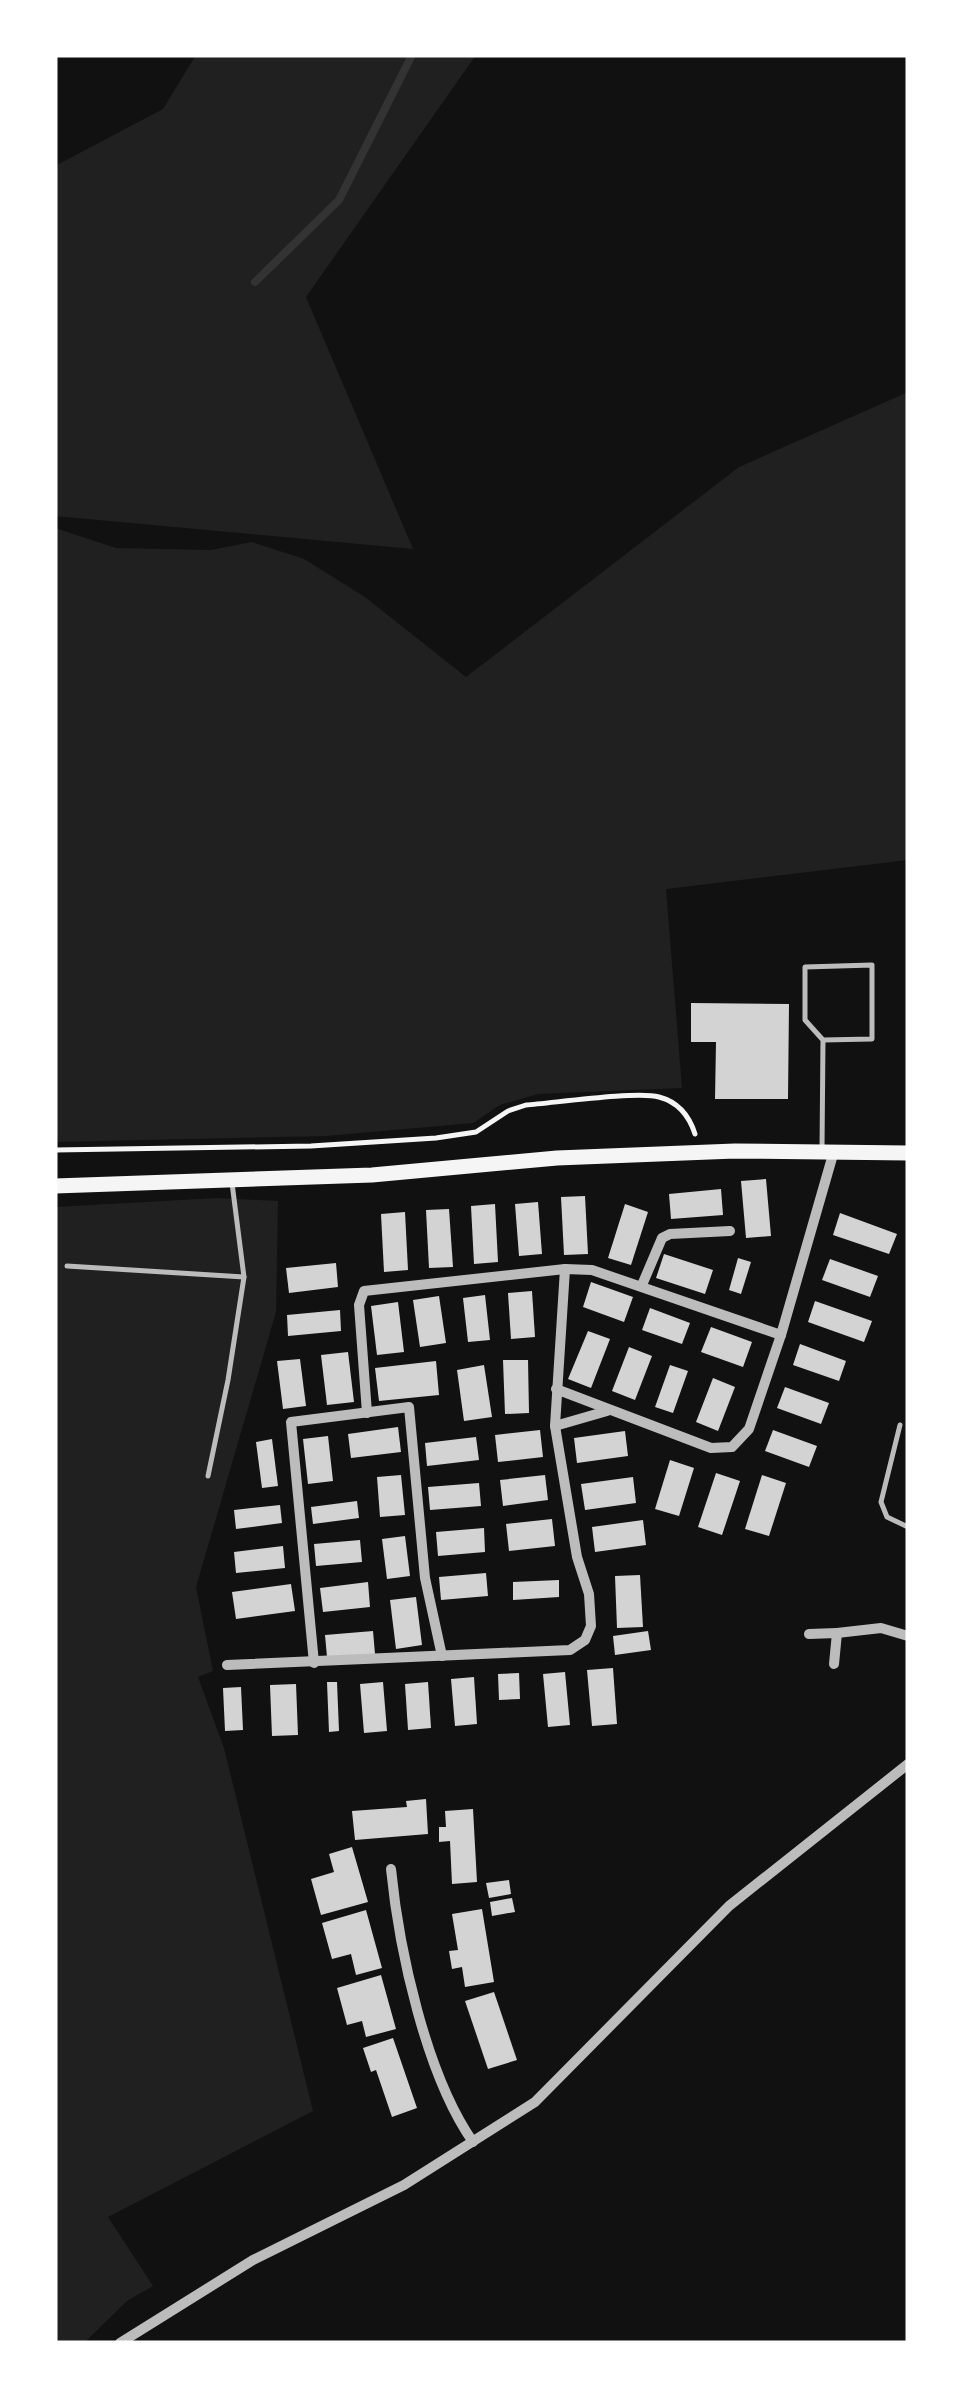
<svg xmlns="http://www.w3.org/2000/svg" width="963" height="2398" viewBox="0 0 963 2398" font-family="'IBM Plex Sans',sans-serif">
	<style>
		.green { fill: #202020 }
		.lines { fill: none; stroke-linecap: round; stroke-linejoin: round }
		.stream { stroke: #333; stroke-width: 8 }
		.building { fill: #d3d3d3 }
		.path { stroke: #f5f5f5; stroke-width: 5 }
		.service { stroke: #bcbcbc; stroke-width: 5 }
		.minor { stroke: #bcbcbc; stroke-width: 10 }
		.secondary { stroke: #f5f5f5; stroke-width: 15 }
	</style>
	<rect width="100%" height="100%" fill="#111"/>
	<g class="green">
		<path d="M196,55H476L306,297L413,549L55,516V166L163,109Z"/>
		<path d="M908,392V860L666,889L682,1088L538,1094L500,1105L473,1123L326,1136L55,1142V528L116,548L211,550L252,542L304,559L365,597L466,677L739,467Z"/>
		<path d="M217,1198L278,1201L276,1312L196,1587L213,1671L198,1677L224,1748L313,2111L108,2217L153,2286L127,2301L84,2343H55V1207Z"/>
	</g>
	<g class="lines">
		<path class="stream" d="M255,282L339,200L412,55"/>
	</g>
	<g class="building">
		<path d="M691,1003L789,1004L788,1099H715L716,1042H691Z"/>
		<path d="M766,1179L771,1236L746,1238L741,1181Z"/>
		<path d="M721,1189L723,1215L671,1219L669,1194Z"/>
		<path d="M585,1196L588,1254L564,1255L561,1197Z"/>
		<path d="M538,1202L542,1254L519,1256L515,1204Z"/>
		<path d="M495,1204L498,1262L474,1264L471,1206Z"/>
		<path d="M625,1204L648,1212L631,1265L608,1258Z"/>
		<path d="M449,1209L453,1267L429,1268L426,1210Z"/>
		<path d="M405,1212L408,1270L384,1272L381,1214Z"/>
		<path d="M840,1213L897,1234L889,1254L833,1235Z"/>
		<path d="M664,1254L713,1270L705,1294L656,1278Z"/>
		<path d="M738,1258L751,1262L741,1294L729,1290Z"/>
		<path d="M830,1259L878,1276L870,1297L822,1280Z"/>
		<path d="M336,1263L338,1287L289,1293L286,1268Z"/>
		<path d="M591,1282L633,1297L624,1322L583,1307Z"/>
		<path d="M532,1291L535,1337L511,1339L508,1293Z"/>
		<path d="M485,1295L490,1340L468,1342L463,1298Z"/>
		<path d="M439,1296L446,1343L420,1347L413,1300Z"/>
		<path d="M815,1301L872,1321L864,1342L808,1322Z"/>
		<path d="M398,1302L404,1352L377,1355L371,1306Z"/>
		<path d="M650,1308L690,1323L682,1344L642,1330Z"/>
		<path d="M340,1310L341,1331L288,1336L287,1315Z"/>
		<path d="M711,1327L752,1342L743,1367L701,1352Z"/>
		<path d="M588,1331L610,1339L591,1388L568,1379Z"/>
		<path d="M800,1344L846,1361L839,1381L793,1365Z"/>
		<path d="M629,1347L652,1356L635,1400L612,1391Z"/>
		<path d="M348,1352L354,1402L327,1405L321,1355Z"/>
		<path d="M300,1359L306,1406L283,1409L277,1361Z"/>
		<path d="M503,1360H528L529,1413L505,1414Z"/>
		<path d="M436,1361L439,1395L379,1401L375,1368Z"/>
		<path d="M484,1365L492,1417L464,1421L457,1370Z"/>
		<path d="M670,1365L688,1371L673,1413L655,1407Z"/>
		<path d="M713,1378L735,1387L718,1431L696,1422Z"/>
		<path d="M785,1387L829,1403L821,1424L777,1408Z"/>
		<path d="M398,1427L401,1452L351,1458L348,1434Z"/>
		<path d="M540,1430L543,1457L498,1462L495,1435Z"/>
		<path d="M773,1430L817,1446L809,1467L765,1451Z"/>
		<path d="M625,1431L628,1456L577,1463L574,1438Z"/>
		<path d="M328,1436L333,1481L308,1484L303,1439Z"/>
		<path d="M476,1437L479,1460L427,1466L425,1443Z"/>
		<path d="M272,1439L278,1486L262,1488L256,1442Z"/>
		<path d="M670,1460L694,1468L679,1516L655,1509Z"/>
		<path d="M716,1473L740,1481L722,1535L698,1527Z"/>
		<path d="M401,1475L405,1515L380,1517L377,1477Z"/>
		<path d="M545,1475L548,1500L503,1506L500,1480Z"/>
		<path d="M762,1475L786,1483L769,1536L745,1529Z"/>
		<path d="M633,1477L636,1503L585,1510L581,1484Z"/>
		<path d="M479,1483L481,1506L430,1510L428,1487Z"/>
		<path d="M357,1501L359,1518L313,1524L311,1507Z"/>
		<path d="M280,1505L282,1523L236,1529L234,1510Z"/>
		<path d="M552,1519L555,1546L509,1551L506,1524Z"/>
		<path d="M643,1520L646,1545L595,1552L592,1527Z"/>
		<path d="M484,1528L485,1552L438,1556L436,1532Z"/>
		<path d="M405,1536L410,1576L387,1579L382,1539Z"/>
		<path d="M360,1540L362,1562L316,1566L314,1544Z"/>
		<path d="M283,1546L285,1568L236,1573L234,1552Z"/>
		<path d="M486,1573L488,1596L441,1600L439,1577Z"/>
		<path d="M640,1575L643,1627L617,1628L615,1576Z"/>
		<path d="M559,1580V1597L513,1600V1582Z"/>
		<path d="M368,1582L370,1607L323,1612L320,1588Z"/>
		<path d="M291,1584L295,1611L236,1619L232,1592Z"/>
		<path d="M416,1597L422,1645L396,1649L390,1600Z"/>
		<path d="M373,1631L375,1654L327,1657L325,1635Z"/>
		<path d="M648,1631L651,1650L615,1655L613,1636Z"/>
		<path d="M613,1668L617,1724L592,1726L587,1670Z"/>
		<path d="M565,1672L570,1725L548,1727L543,1674Z"/>
		<path d="M519,1673L520,1699L499,1700L498,1674Z"/>
		<path d="M474,1677L477,1724L455,1726L451,1679Z"/>
		<path d="M327,1682H337L339,1731L329,1732Z"/>
		<path d="M383,1682L387,1731L364,1733L360,1684Z"/>
		<path d="M428,1682L431,1728L408,1730L405,1684Z"/>
		<path d="M296,1684L298,1735L272,1736L270,1685Z"/>
		<path d="M241,1687L243,1730L225,1731L223,1688Z"/>
		<path d="M426,1799L428,1834L355,1840L352,1811L407,1807L406,1801Z"/>
		<path d="M473,1809L477,1882L452,1884L450,1841L439,1842V1827H446L445,1811Z"/>
		<path d="M352,1847L368,1902L321,1915L311,1879L334,1872L329,1854Z"/>
		<path d="M509,1880L511,1894L489,1898L486,1883Z"/>
		<path d="M512,1898L515,1912L492,1916L490,1902Z"/>
		<path d="M482,1909L494,1982L465,1987L462,1967L452,1969L449,1951L458,1950L452,1914Z"/>
		<path d="M366,1910L382,1968L356,1975L351,1954L332,1959L322,1923Z"/>
		<path d="M381,1975L396,2029L366,2037L362,2021L347,2025L337,1988Z"/>
		<path d="M494,1992L517,2060L488,2069L465,2001Z"/>
		<path d="M393,2038L417,2108L392,2117L376,2070L371,2072L363,2048Z"/>
	</g>
	<g class="lines">
		<path class="path" d="M55,1150L311,1146L436,1138L476,1132L508,1111L526,1105C554,1103 637,1091 659,1097C678,1102 689,1115 695,1134"/>
		<g class="service">
			<path d="M822,1148L823,1040L872,1039V965L805,967V1020L823,1040"/>
			<path d="M67,1266L244,1277"/>
			<path d="M900,1425L881,1502L887,1517L908,1527"/>
			<path d="M208,1476L228,1380L244,1277L232,1183"/>
		</g>
		<g class="minor">
			<path d="M642,1285L662,1238L670,1234L730,1231"/>
			<path d="M556,1389L711,1448L732,1447L749,1429L781,1335L834,1151"/>
			<path d="M367,1413L359,1305L364,1291L565,1269"/>
			<path d="M555,1426L607,1411"/>
			<path d="M837,1633L881,1628L908,1636"/>
			<path d="M809,1634L837,1633L834,1664"/>
			<path d="M314,1663L291,1422L409,1407L425,1578L442,1656"/>
			<path d="M227,1665L570,1650L585,1640L591,1626L589,1594L577,1557L555,1426L565,1269L592,1270L781,1335"/>
			<path d="M391,1869C399,1950 426,2075 473,2142"/>
			<path d="M120,2343L253,2260L404,2185L535,2102L729,1906L908,1764"/>
		</g>
		<path class="secondary" d="M55,1186L372,1175L557,1158L735,1151L908,1153"/>
	</g>
	<rect width="963" height="2398" fill="none" stroke="#ffffff" stroke-width="115"/>
</svg>
